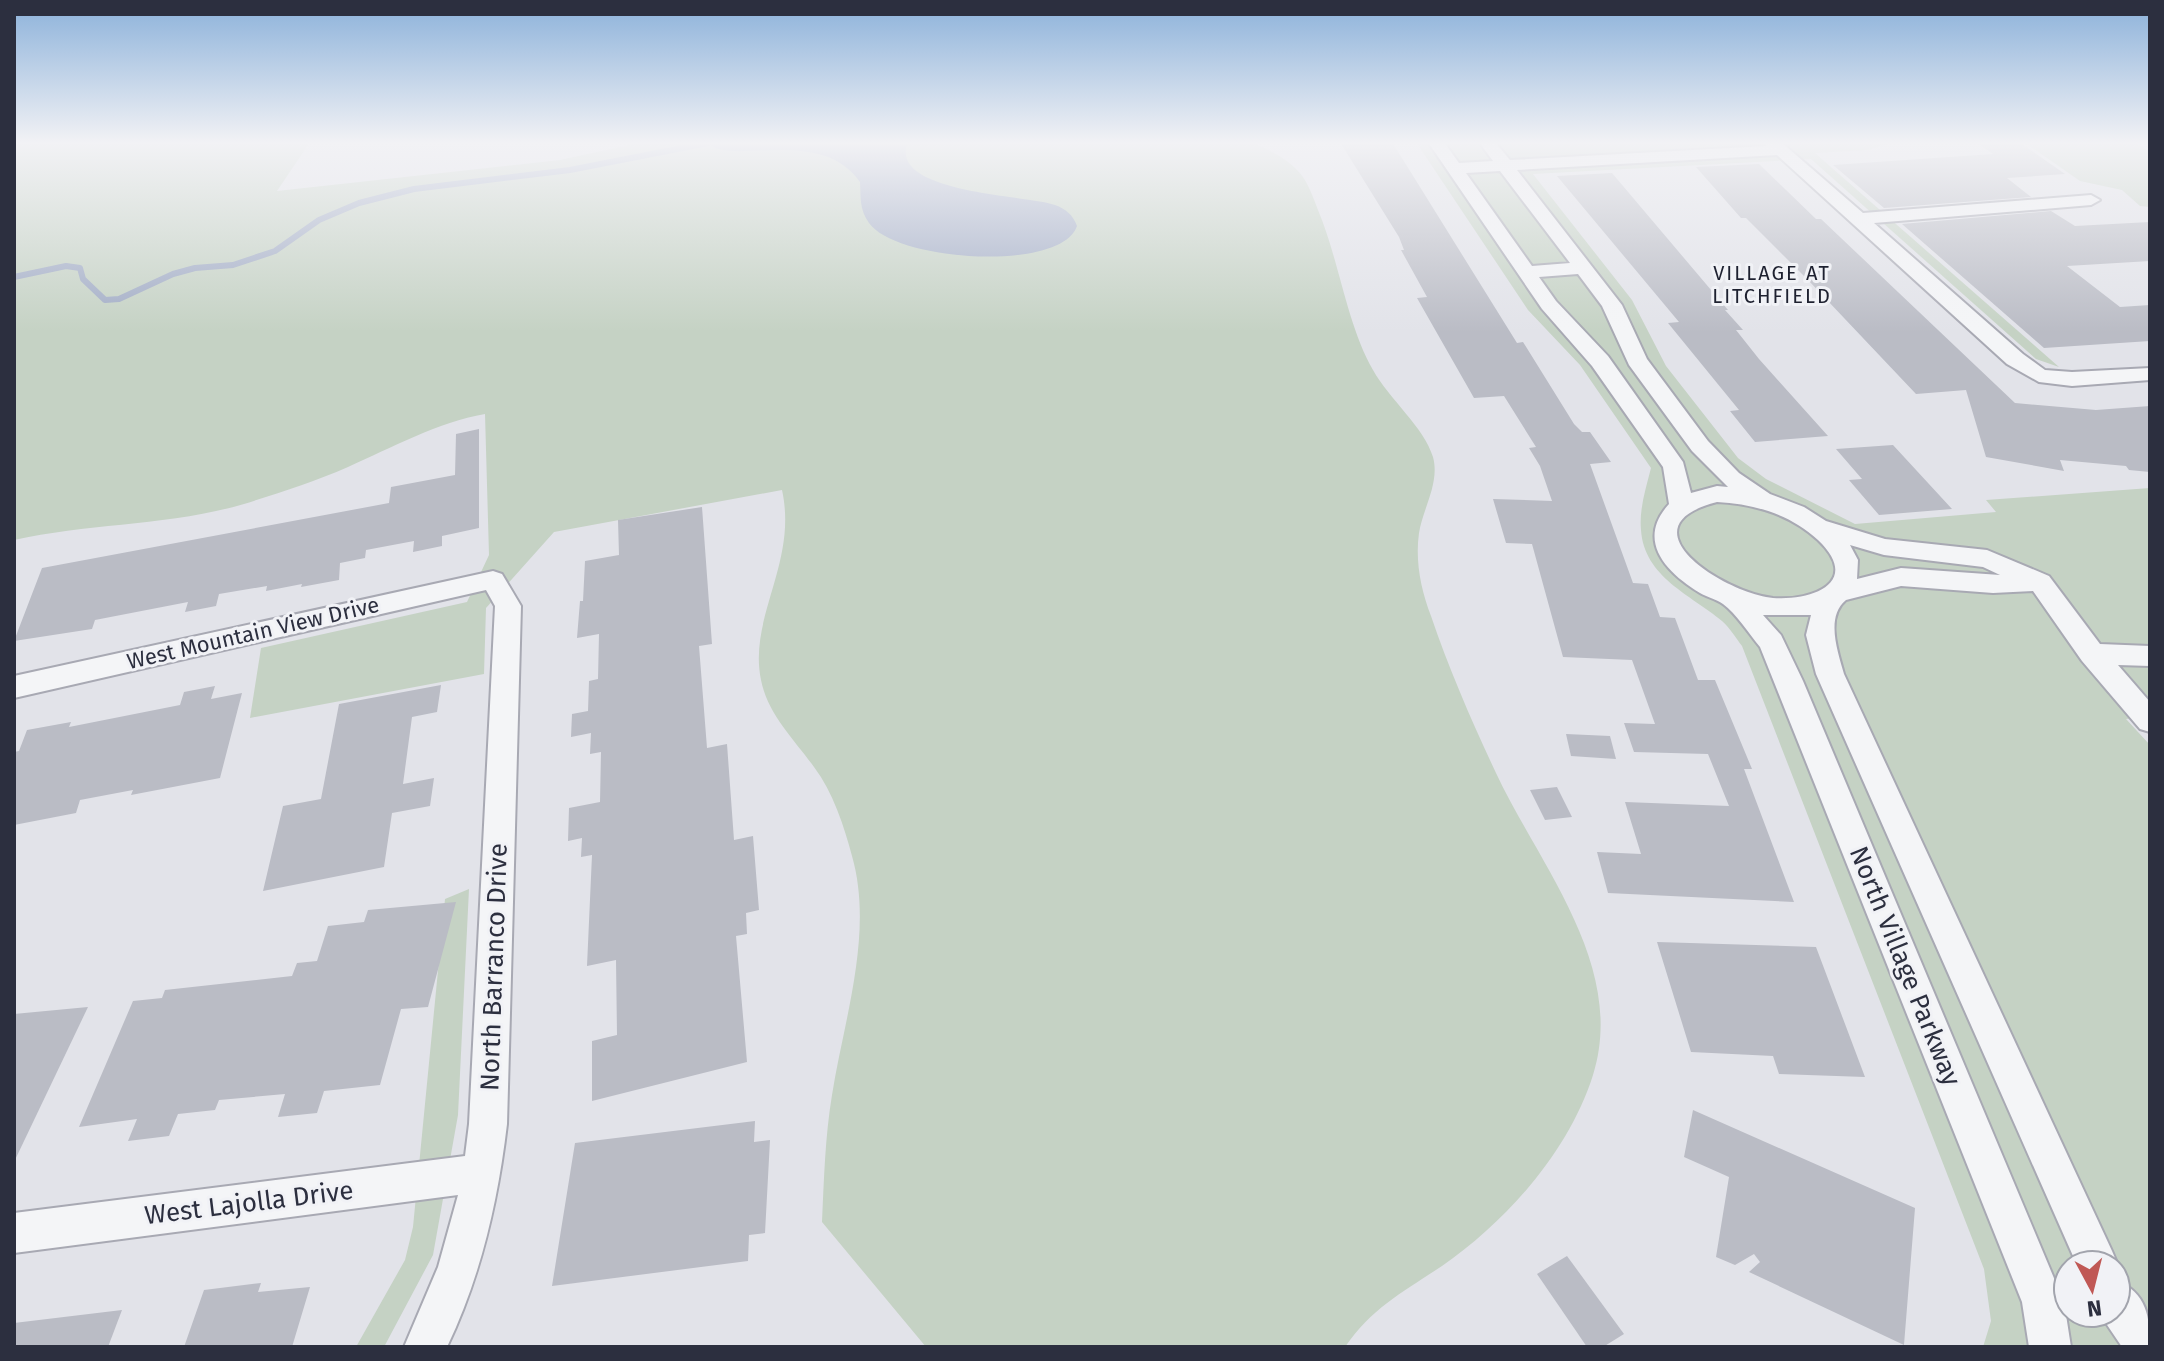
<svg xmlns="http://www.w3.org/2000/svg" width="2164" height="1361" viewBox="0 0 2164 1361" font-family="'Fira Sans',sans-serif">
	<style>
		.green { fill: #c5d2c4; fill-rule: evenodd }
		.water { fill: #a1acc5 }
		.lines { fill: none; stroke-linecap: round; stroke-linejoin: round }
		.stream { stroke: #a1acc5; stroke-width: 6 }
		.building { fill: #babcc5 }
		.minor-casing { stroke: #a8a9b3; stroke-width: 4 }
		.minor { fill: #f4f5f7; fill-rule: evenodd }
		.labels { text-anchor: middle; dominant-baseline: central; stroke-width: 6; stroke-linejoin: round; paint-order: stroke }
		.far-neighbourhood-label { font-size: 20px; letter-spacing: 2px; fill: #1e2130; stroke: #f1f2f6 }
		.street-label { font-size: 22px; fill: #2c2f3f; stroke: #f1f2f6 }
		.near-street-label { font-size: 26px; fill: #2c2f3f; stroke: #f1f2f6 }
	</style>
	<rect width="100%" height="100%" fill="#e2e3e9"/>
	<g class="green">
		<path d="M14,142H310L277,191L560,160L643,142H1252C1269,150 1286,158 1299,172C1308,182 1313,197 1318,210C1339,260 1347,325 1373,370C1389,399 1424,427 1433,457C1440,483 1423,508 1419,533C1415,561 1421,590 1431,616C1449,669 1472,722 1496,773C1539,865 1627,966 1593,1075C1569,1151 1507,1221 1442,1266C1403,1292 1373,1307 1345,1347H926L822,1222C824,1180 825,1137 832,1095C844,1019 874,933 852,856C844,826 833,792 814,767C795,740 768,715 761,680C748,617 798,563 782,490L554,532L486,608L484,674L250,718L261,648L467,602L489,555L485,414C438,422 391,448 348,467C314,482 279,493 244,504C169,526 90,523 14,540Z"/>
		<path d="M1416,142H1893L1868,150L1815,153L2059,367L2036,359L1811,159L1533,174L1632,300L1666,366L1738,458L1766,479L1855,524L1996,512L1986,500L2150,488V716L2126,719L2150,745V1347H1983L1991,1321L1984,1269L1742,646C1736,638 1730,628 1722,621C1691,595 1644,577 1641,530C1639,509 1646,488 1651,468L1580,365L1528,310ZM2068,1265H2116V1313H2068Z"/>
		<path d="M2024,142H2134L2150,152V207L2140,206L2122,190L2080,181Z"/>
		<path d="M469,889L458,1115L433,1255L384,1347H356L405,1260L413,1227L445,899Z"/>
	</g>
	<path class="water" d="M708,142H908C886,194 1030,195 1055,205C1066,209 1073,215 1077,226C1062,272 897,262 869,223C859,209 861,197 860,182C820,124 727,168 708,142Z"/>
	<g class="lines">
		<path class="stream" d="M14,277L66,266L80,268L83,279L105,300L119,299L173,274L195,268L233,265L275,251L319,220L359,203L414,189L570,170L708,143"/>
	</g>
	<g class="building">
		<path d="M1340,142H1392L1517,343L1523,342L1574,424L1582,432H1590L1611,462L1590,464L1633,583L1648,584L1660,617L1675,618L1698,680H1715L1752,769H1744L1794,902L1608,893L1597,852L1641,854L1625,802L1729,806L1708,754L1634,752L1624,723L1655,724L1632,660L1563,657L1532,544L1506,543L1493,499L1552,501L1540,466L1529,448L1536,447L1504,396L1474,398L1417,298L1427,297L1401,250H1404L1399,237Z"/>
		<path d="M2019,142L2065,174L2007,178L2031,197L1884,208L1833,165L1993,154L1979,144Z"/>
		<path d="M1759,164L1816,219H1821L2015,403L2096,410L2150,406V472L2129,470L2126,466L2060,460L2064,471L1986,457L1966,390L1916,394L1809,281L1746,218H1741L1696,167Z"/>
		<path d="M1612,173L1728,310H1725L1743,330H1736L1759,359L1828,436L1755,442L1730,411L1739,410L1668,323L1679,322L1557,176Z"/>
		<path d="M2051,211L2075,226L2150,222V261L2067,266L2120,307L2150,305V341L2044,348L1902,224Z"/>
		<path d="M479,429V528L442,536V546L413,552L414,541L366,550L365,558L340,563L339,580L301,587L302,584L266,591L267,586L219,594L216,606L185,612L188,602L95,620L92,629L14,641L42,568L389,503L391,487L455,475L456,434Z"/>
		<path d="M1893,445L1952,509L1879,515L1849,480L1862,479L1836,449Z"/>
		<path d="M702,507L712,644L699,646L707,748L727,744L734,840L753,836L759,910L746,913L747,934L736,936L747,1062L592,1101V1041L617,1035L616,960L587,966L592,855L581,857L582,838L568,841L569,808L600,802L601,752L590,754L591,733L571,737L572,714L588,711L589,681L598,679L599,634L577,638L580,601H583L585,561L619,555L618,520Z"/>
		<path d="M441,685L437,712L412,717L403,784L434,778L430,806L392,813L384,867L263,891L283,806L321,799L339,704Z"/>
		<path d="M215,686L211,699L242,693L220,778L131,795L133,790L80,800L76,813L14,825V752L19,751L27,730L71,722L69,727L180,705L184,692Z"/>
		<path d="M1566,734L1610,736L1616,759L1571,756Z"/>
		<path d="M1557,787L1572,817L1545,820L1530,790Z"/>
		<path d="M456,902L428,1007L401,1009L380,1085L324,1091L317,1113L278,1117L285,1094L219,1100L215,1110L178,1114L169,1136L128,1141L137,1119L79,1127L133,1001L162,998L165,990L292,976L297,963L317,961L328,926L364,922L368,910Z"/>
		<path d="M1657,942L1816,947L1865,1077L1779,1074L1773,1056L1691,1052Z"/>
		<path d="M88,1007L14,1162V1014Z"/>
		<path d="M1693,1110L1915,1208L1904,1345L1749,1272L1760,1262L1754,1254L1735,1265L1716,1257L1729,1177L1684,1157Z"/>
		<path d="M755,1121L754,1142L770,1140L765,1233L749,1235L748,1261L552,1286L575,1143Z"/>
		<path d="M1567,1256L1624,1334L1603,1347H1587L1537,1274Z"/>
		<path d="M261,1283L258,1292L310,1287L292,1347H184L204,1290Z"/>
		<path d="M122,1310L108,1347H14V1323Z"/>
	</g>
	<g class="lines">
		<g class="minor-casing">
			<g id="minor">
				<path d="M1428,142H1444L1459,163L1493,161L1479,142H1495L1510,160L1766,146L1764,142H1781L1863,213L2091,195L2100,200L2091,205L1874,223L2023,354L2045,370L2072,372L2150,368V380L2072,386L2039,382L2007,364L1777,155L1517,170L1622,305L1647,359L1708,441L1739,473L1770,494L1804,507L1826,521L1885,539L1987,550L2049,576L2100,644L2150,646V666L2118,665L2150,702V732L2140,729L2082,661L2033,591L1993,593L1901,586L1846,600C1825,617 1838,652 1844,674L2112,1251L2118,1265L2116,1270V1265H2077L1816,674L1806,635L1811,615H1763L1781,635L1803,681L2064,1302L2071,1347H2029L2022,1302L1760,647C1749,634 1736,613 1723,604C1716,599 1707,597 1700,593C1665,572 1636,540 1669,504L1663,467L1592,366L1542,309ZM1500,171L1570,263L1532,266L1466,173ZM1578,274L1602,306L1629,365L1692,451L1728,487L1717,486L1691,493L1683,462L1608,356L1556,301L1539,277ZM1717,502C1754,504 1790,514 1818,540C1862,582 1813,601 1773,598C1724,593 1620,527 1717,502ZM1850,545L1884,555L1983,567L2000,575L1901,568L1857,579L1858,560Z"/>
				<path d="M493,571L502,574L521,606L507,1124C498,1201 481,1276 447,1347H404L438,1267L458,1195L14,1253V1213L465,1156L469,1124L495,606L486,590L14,698V676Z"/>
				<path d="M2116,1280C2147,1293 2150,1317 2150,1347H2122L2101,1316L2100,1313H2116Z"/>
			</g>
		</g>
		<use href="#minor" class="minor"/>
	</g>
	<linearGradient id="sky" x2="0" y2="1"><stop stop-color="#8bb1da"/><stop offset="0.43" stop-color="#f2f2f5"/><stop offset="1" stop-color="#f2f2f5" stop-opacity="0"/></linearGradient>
	<rect width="2164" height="332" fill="url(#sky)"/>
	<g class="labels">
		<g class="far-neighbourhood-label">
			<text x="1772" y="273">VILLAGE AT<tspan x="1772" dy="23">LITCHFIELD</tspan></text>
		</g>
		<g class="street-label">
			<text transform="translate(253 633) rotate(-13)">West Mountain View Drive</text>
		</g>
		<g class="near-street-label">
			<text transform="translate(1905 966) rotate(68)">North Village Parkway</text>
			<text transform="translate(494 967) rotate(-88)">North Barranco Drive</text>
			<text transform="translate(249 1203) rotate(-7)">West Lajolla Drive</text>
		</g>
	</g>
	<rect width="2164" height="1361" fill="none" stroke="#2c2f3f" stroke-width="32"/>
	<g transform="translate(2092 1289) rotate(173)"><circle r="38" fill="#f1f2f6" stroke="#a2a4ad" stroke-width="2"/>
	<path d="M0-6L14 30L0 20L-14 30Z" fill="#c05855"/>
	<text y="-12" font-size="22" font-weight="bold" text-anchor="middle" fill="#2c2f3f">N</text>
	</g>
</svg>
